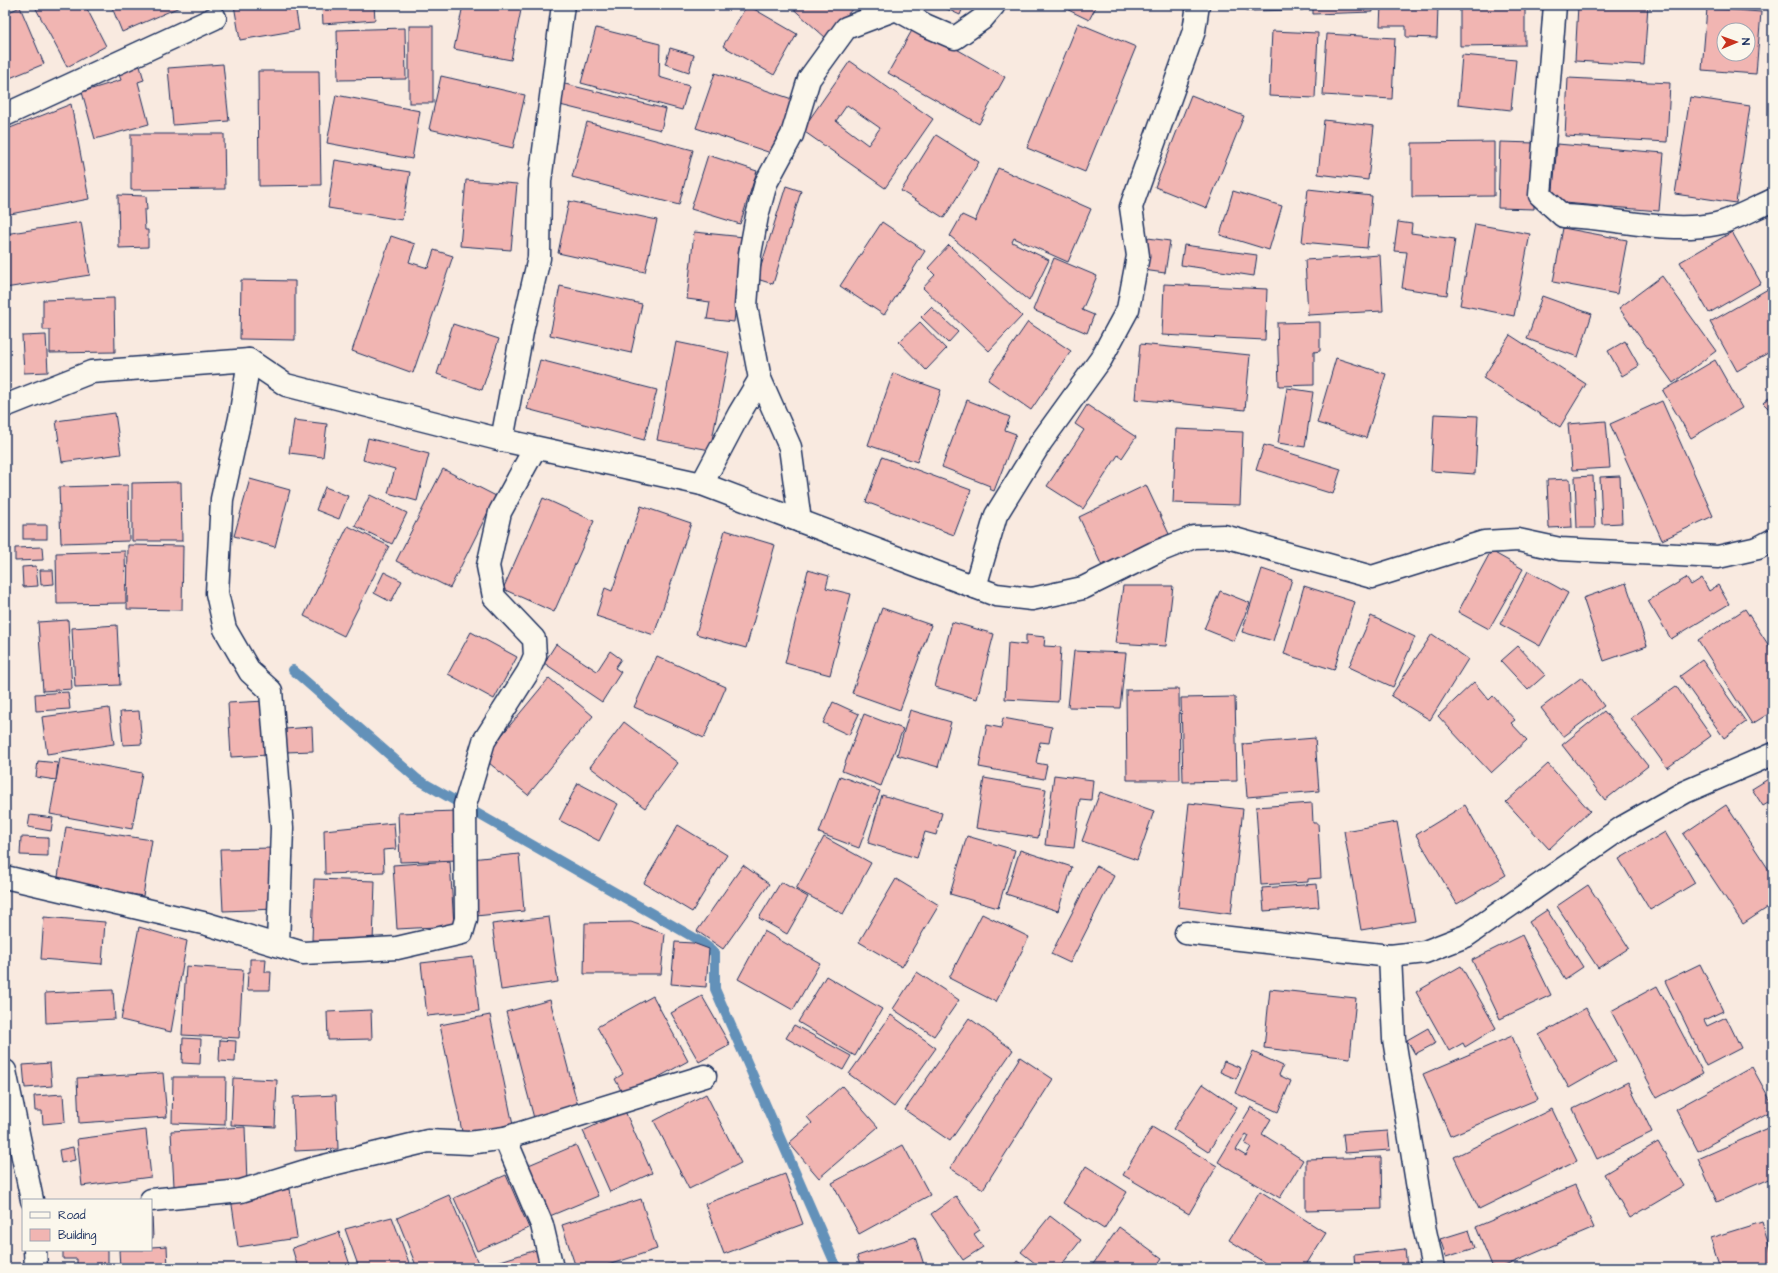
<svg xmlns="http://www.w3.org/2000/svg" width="1778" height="1273" viewBox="0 0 1778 1273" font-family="'Architects Daughter',sans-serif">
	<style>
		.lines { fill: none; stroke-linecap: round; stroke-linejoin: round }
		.stream { stroke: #6491b9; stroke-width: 10 }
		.building { fill: #f1b5b2; stroke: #1b2f5e; fill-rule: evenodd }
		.street-casing { stroke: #1b2f5e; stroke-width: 25 }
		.secondary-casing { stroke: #1b2f5e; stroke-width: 25 }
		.street { stroke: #fbf7ec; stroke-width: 22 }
		.secondary { stroke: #fbf7ec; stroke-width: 22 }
	</style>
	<rect width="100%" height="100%" fill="#f9eae0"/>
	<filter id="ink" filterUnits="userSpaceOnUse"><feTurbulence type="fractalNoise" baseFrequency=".025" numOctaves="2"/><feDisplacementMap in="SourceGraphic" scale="8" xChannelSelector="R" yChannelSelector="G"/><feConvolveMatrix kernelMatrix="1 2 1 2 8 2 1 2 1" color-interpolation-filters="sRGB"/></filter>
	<g filter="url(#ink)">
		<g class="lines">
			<path class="stream" d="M293,670L417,779L700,941L715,953V989L837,1268"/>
		</g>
		<g class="building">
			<path d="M34,5H85L106,46L67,67Z"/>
			<path d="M111,5H184L122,32Z"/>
			<path d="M234,5H295L299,30L240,40Z"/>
			<path d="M322,5H374L375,20L323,24Z"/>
			<path d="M463,5H522L511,60L454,49Z"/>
			<path d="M747,5L797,34L774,75L723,46Z"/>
			<path d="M789,5H856L826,38Z"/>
			<path d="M938,5H964L960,15Z"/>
			<path d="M1058,5H1097L1089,20Z"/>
			<path d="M1247,5H1303V10L1247,11Z"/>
			<path d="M1313,5H1372L1373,12L1313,14Z"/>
			<path d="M1381,5H1438L1437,38L1406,37V26H1380Z"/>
			<path d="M1460,5H1525V45L1460,46Z"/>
			<path d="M1578,5H1648L1644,65L1575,61Z"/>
			<path d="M20,7L44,64L5,80V14Z"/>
			<path d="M1707,8L1761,12L1756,74L1702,70ZM1724,30H1748V54H1724Z"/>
			<path d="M1078,23L1136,47L1085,172L1027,148Z"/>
			<path d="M915,25L1005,77L979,124L888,73Z"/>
			<rect x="409" y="26" width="24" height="77"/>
			<path d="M405,28L406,79L338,80L337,30Z"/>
			<path d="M596,28L660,44L659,77L689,86L682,110L581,83Z"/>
			<path d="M1272,31L1318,33L1315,98L1269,96Z"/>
			<path d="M1327,34L1395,38L1392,99L1323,95Z"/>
			<path d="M670,48L694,55L689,72L665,64Z"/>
			<path d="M1462,55L1516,60L1511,110L1458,104Z"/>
			<path d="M850,61L933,119L885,188L802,130ZM847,105L880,128L868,145L836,121Z"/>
			<path d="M223,64L229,121L173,125L168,68Z"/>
			<path d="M140,66L144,80L138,82L149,124L95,139L82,92L121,80L118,72Z"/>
			<path d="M258,71H319L321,185L259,186Z"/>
			<path d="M715,73L792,99L774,154L696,128Z"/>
			<path d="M441,76L525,95L513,148L429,129Z"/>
			<path d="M1568,78L1670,83L1667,142L1565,136Z"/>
			<path d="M561,83L666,109L661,130L556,104Z"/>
			<path d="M336,95L420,111L412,159L327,143Z"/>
			<path d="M1191,95L1244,116L1207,208L1155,187Z"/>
			<path d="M1690,97L1750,106L1736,203L1675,194Z"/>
			<path d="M71,104L89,199L5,215V130Z"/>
			<path d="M1324,120L1374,126L1368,180L1318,174Z"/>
			<path d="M587,122L693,150L679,205L572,177Z"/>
			<path d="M131,134H224L225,189L131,190Z"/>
			<path d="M936,135L979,162L944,218L901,191Z"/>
			<path d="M1494,142V196L1412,197V143Z"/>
			<path d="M1500,142L1535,143L1534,209L1498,208Z"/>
			<path d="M1557,144L1664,153L1659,211L1552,202Z"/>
			<path d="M708,155L757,171L740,224L691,209Z"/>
			<path d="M335,160L410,172L402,220L328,208Z"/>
			<path d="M998,168L1091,209L1068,262L1014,238L1012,242L1049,260L1029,301L950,236L962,215L975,221Z"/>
			<path d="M466,180L517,184L511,250L460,246Z"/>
			<path d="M786,186L801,191L773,284L757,279Z"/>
			<path d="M1308,189L1372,196L1367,248L1302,242Z"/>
			<path d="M1233,191L1282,206L1269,250L1220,235Z"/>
			<path d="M118,195L146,196L147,210H144L145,230H148V247L119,248Z"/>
			<path d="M569,201L657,220L645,272L558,253Z"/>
			<path d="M81,222L90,275L5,288V234Z"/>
			<path d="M882,222L925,251L884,315L840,286Z"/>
			<path d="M1398,222L1412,224L1411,233L1455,239L1447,295L1402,288L1407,252L1394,251Z"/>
			<path d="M1475,224L1530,234L1514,316L1460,305Z"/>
			<path d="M1563,228L1627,240L1617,294L1553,282Z"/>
			<path d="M694,232L744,237L734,322L707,319L710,302L687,299Z"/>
			<path d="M1732,232L1761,283L1709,313L1680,262Z"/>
			<path d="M391,236L415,244L409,262L428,268L434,250L453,256L413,373L352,351Z"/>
			<path d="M1148,238L1170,241L1165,273L1143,270Z"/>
			<path d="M949,245L1022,316L989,351L923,288L935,275L928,268Z"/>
			<path d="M1184,245L1257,255L1254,276L1181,265Z"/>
			<path d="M1380,255L1383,311L1308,315L1305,260Z"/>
			<path d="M1054,258L1097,276L1082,310L1094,315L1087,333L1033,310Z"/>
			<path d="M1662,276L1716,351L1673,383L1619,308Z"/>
			<path d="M241,280L295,281V340L240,339Z"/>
			<path d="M1164,284L1267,289L1265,340L1162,335Z"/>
			<path d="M560,286L642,304L631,353L550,335Z"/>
			<path d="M1768,289L1773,297V350L1737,371L1710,322Z"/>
			<path d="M1542,296L1592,314L1578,357L1527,339Z"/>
			<path d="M114,298L115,352L50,353V330H43V300Z"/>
			<path d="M931,307L958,332L948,343L921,317Z"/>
			<path d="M920,322L946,349L926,370L899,342Z"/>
			<path d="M1028,322L1071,351L1031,410L988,380Z"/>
			<path d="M1320,322V351L1314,352V385L1279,386L1277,323Z"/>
			<path d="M453,324L499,339L482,390L437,374Z"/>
			<path d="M46,335L48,372L24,373L22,336Z"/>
			<path d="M1510,335L1586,384L1560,427L1483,378Z"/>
			<path d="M1625,341L1639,366L1622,376L1608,351Z"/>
			<path d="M676,342L729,353L710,450L657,440Z"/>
			<path d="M1140,344L1250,355L1245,410L1135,399Z"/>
			<path d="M1336,358L1386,374L1366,438L1317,423Z"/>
			<path d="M540,360L657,390L644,440L527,409Z"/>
			<path d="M1715,360L1742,408L1691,438L1663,391Z"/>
			<path d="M893,373L941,390L917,462L868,445Z"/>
			<path d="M1287,388L1313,392L1305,447L1278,443Z"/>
			<path d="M1773,394V413L1763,403Z"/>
			<path d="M967,400L1010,417L1005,430L1016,434L994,491L989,489L990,486L942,467Z"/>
			<path d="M1662,401L1713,516L1662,540L1610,424Z"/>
			<path d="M1087,405L1136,437L1122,458L1118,455L1083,509L1047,486L1084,430L1075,424Z"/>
			<path d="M115,413L121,454L62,462L56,421Z"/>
			<path d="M1434,414L1478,416L1475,474L1431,471Z"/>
			<path d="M294,420L327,424L323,457L289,453Z"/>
			<path d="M1606,421L1610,468L1572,470L1568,424Z"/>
			<path d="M1176,429L1243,432L1240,505L1173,503Z"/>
			<path d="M368,438L429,454L417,501L388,493L395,469L363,460Z"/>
			<path d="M1264,445L1341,469L1333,494L1256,470Z"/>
			<path d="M882,457L971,490L954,535L866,502Z"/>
			<path d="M443,469L496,496L450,588L396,561Z"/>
			<path d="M1593,476L1595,528H1577L1575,477Z"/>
			<path d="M1620,476L1622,523L1602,524L1600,477Z"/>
			<path d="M250,479L290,490L275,547L234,536Z"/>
			<path d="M1570,479L1572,527L1549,528L1547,480Z"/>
			<path d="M181,482L182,541H132V483Z"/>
			<path d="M128,485L129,541L61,543L59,487Z"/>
			<path d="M1146,485L1169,534L1102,566L1079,517Z"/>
			<path d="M325,487L348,496L339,519L316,510Z"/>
			<path d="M370,495L407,513L392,544L355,526Z"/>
			<path d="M543,498L594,521L554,612L503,589Z"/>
			<path d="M641,506L691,523L654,635L596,616L605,588L612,591Z"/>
			<rect x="23" y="525" width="24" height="14"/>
			<path d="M348,526L389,546L344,636L304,616Z"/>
			<path d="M725,530L775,545L746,648L696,634Z"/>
			<path d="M128,545L183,546L182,610L127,609Z"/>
			<path d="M42,547L43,560L15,561V548Z"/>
			<path d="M125,551L126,603L57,604L56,553Z"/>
			<path d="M1491,551L1523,569L1489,629L1458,612Z"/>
			<path d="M36,566L38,586L23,587L22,567Z"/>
			<path d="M1262,569L1292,579L1273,641L1242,632Z"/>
			<path d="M40,570H53L54,584L41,585Z"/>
			<path d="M808,570L829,576L826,588L851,594L830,675L785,663Z"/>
			<path d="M1528,571L1568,593L1540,646L1500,624Z"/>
			<path d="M384,572L402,581L391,602L374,593Z"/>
			<path d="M1686,578L1691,585L1702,578L1709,591L1718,585L1729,604L1671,639L1648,601Z"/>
			<path d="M1626,583L1647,646L1604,661L1583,598Z"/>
			<path d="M1123,586H1173L1166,646L1115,643Z"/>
			<path d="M1304,586L1355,602L1334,670L1284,654Z"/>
			<path d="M1220,591L1250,603L1234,641L1204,629Z"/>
			<path d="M882,608L931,625L900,710L852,693Z"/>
			<path d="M1745,609L1773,652V711L1752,724L1698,640Z"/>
			<path d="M1371,616L1415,637L1393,687L1349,667Z"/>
			<path d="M68,620L72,689L43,691L38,622Z"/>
			<path d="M952,622L994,634L977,699L935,687Z"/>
			<path d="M117,625L120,685L75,687L72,628Z"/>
			<path d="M471,632L517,657L494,699L448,674Z"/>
			<path d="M1432,634L1468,659L1430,720L1391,696Z"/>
			<path d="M1026,635L1045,637L1044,646L1061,647L1058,702L1005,699L1008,643L1026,645Z"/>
			<path d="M556,644L597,671L610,651L621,659L615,668L621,672L602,702L544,663Z"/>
			<path d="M1518,646L1545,675L1528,690L1501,661Z"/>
			<path d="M1074,651L1126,653L1120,708L1068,707Z"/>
			<path d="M657,656L726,687L704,738L634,707Z"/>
			<path d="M1702,660L1746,722L1724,738L1680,676Z"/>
			<path d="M1582,677L1604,706L1563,737L1541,708Z"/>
			<path d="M549,678L593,716L528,795L483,758Z"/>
			<path d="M1474,682L1489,700L1493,696L1515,720L1511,723L1527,740L1491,773L1438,716Z"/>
			<path d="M1676,686L1711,736L1667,768L1631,718Z"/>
			<path d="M1179,689L1180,780H1127L1126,690Z"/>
			<path d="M68,692L70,709L36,711L35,694Z"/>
			<path d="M1235,697L1237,781L1183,782L1181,698Z"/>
			<path d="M265,701L268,755L231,757L228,703Z"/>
			<path d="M833,702L859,714L849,735L823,723Z"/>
			<path d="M109,708L114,744L47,754L42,717Z"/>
			<path d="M910,710L951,722L938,767L897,755Z"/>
			<path d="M139,711L142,744L123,745L120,712Z"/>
			<path d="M1604,711L1648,766L1605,800L1562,745Z"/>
			<path d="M864,714L903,729L881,786L842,771Z"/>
			<path d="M1003,718L1052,727L1049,743L1040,742L1036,763L1047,765L1044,779L979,767L987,725L1001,728Z"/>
			<path d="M624,722L678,763L645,808L590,767Z"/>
			<path d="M312,727L313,751L286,752L285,729Z"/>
			<path d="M1315,738L1319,791L1247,797L1243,744Z"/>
			<path d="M60,758L142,773L132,829L50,814Z"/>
			<path d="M38,761L58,763L56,780L36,777Z"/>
			<path d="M1548,764L1590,811L1549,849L1506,802Z"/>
			<path d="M1054,775L1093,780L1091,800L1080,799L1074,848L1045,845Z"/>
			<path d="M840,776L880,791L859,848L819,833Z"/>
			<path d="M1773,776V800L1763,806L1752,789Z"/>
			<path d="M984,778L1046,789L1038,838L976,828Z"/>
			<path d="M578,783L618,804L599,841L559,820Z"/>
			<path d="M1100,792L1154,811L1137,860L1082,841Z"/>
			<path d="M882,795L942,813L936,835L925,832L917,858L868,843Z"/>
			<path d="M1189,803L1243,809L1231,914L1178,907Z"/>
			<path d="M1312,803L1313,823H1318L1321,878L1308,879V882L1261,885L1256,807Z"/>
			<path d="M1465,805L1506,875L1457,904L1416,835Z"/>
			<path d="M1726,805L1773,876V904L1743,924L1683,834Z"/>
			<path d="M456,811L458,860L400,862L398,813Z"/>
			<path d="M30,815L53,818L51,831L28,827Z"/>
			<path d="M1397,822L1415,921L1361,930L1344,831Z"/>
			<path d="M394,823L396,849L383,850L384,872L325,874L324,830Z"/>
			<path d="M678,825L727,855L692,912L644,883Z"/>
			<path d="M66,827L152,840L143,896L57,883Z"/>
			<path d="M1665,832L1695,883L1650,910L1619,859Z"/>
			<path d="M967,836L1015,850L998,908L950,894Z"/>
			<path d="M21,837L48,838V856L20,855Z"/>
			<path d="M824,837L871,863L843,914L796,889Z"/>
			<path d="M275,848L277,909L223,911L220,849Z"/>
			<path d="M1020,850L1072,867L1058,911L1006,894Z"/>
			<path d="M519,854L524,911L476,916L471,859Z"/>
			<path d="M450,861L454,926L397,929L393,865Z"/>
			<path d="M743,865L769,884L723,949L697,931Z"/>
			<path d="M1096,866L1114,876L1070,963L1051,954Z"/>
			<path d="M314,879L375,881L373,943L312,940Z"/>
			<path d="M896,879L939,905L902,967L859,942Z"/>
			<path d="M781,882L808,897L787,934L759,918Z"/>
			<path d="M1317,884L1319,907L1264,911L1262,888Z"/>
			<path d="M1588,885L1629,948L1598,968L1557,906Z"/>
			<path d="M1547,910L1583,967L1565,979L1529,922Z"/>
			<path d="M982,914L1029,937L996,1002L949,978Z"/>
			<path d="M44,917L105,922L102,964L41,959Z"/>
			<path d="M549,917L558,982L501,990L492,924Z"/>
			<path d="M631,922L665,934L661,974H584L585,923Z"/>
			<path d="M139,927L187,941L171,1032L121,1020Z"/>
			<path d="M764,931L820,963L793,1010L738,979Z"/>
			<path d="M1522,935L1551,995L1500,1019L1472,960Z"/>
			<path d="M675,942L693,943L709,949L706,987L671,984Z"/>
			<path d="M473,957L479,1011L427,1016L421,963Z"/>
			<path d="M250,959H266L265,972H271L270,990H247L248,972H250Z"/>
			<path d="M1700,964L1723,1011L1704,1020L1707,1026L1726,1017L1741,1048L1706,1066L1665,981Z"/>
			<path d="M186,966L243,970L239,1038L182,1035Z"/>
			<path d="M1461,966L1496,1028L1465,1047L1463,1043L1449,1051L1416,992Z"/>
			<path d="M917,972L959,1000L934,1036L893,1009Z"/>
			<path d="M826,976L882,1009L855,1056L798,1022Z"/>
			<path d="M1657,986L1703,1073L1657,1098L1611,1011Z"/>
			<path d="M1270,989L1356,998L1350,1058L1264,1048Z"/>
			<path d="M113,990L115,1019L46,1023L45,993Z"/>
			<path d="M653,996L688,1061L624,1096L615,1079L623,1074L597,1027Z"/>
			<path d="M702,996L730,1045L699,1062L671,1013Z"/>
			<path d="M550,1000L579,1110L535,1122L506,1012Z"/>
			<path d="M1586,1008L1616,1061L1569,1088L1539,1035Z"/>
			<path d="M371,1010L372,1039L328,1040L327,1012Z"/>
			<path d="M490,1015L514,1130L464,1141L440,1025Z"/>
			<path d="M891,1015L936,1048L894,1107L849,1074Z"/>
			<path d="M969,1018L1013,1050L950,1141L905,1110Z"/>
			<path d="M794,1025L851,1056L843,1070L786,1038Z"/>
			<path d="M1428,1028L1436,1043L1415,1054L1407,1040Z"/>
			<path d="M1512,1036L1538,1099L1450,1136L1423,1074Z"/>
			<path d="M183,1038L201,1039L200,1064L182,1063Z"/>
			<path d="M220,1040L236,1041L235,1062L219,1061Z"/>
			<path d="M1253,1052L1283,1066L1279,1075L1291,1081L1278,1112L1235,1093Z"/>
			<path d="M1020,1057L1053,1079L983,1189L950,1168Z"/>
			<path d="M1224,1061L1241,1068L1236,1079L1220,1072Z"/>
			<path d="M50,1063L52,1086L25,1088L23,1065Z"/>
			<path d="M1752,1067L1773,1105V1110L1698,1151L1676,1109Z"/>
			<path d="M163,1073L167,1117L79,1123L77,1078Z"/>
			<path d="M173,1077H226L225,1125L172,1123Z"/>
			<path d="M233,1078L277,1080L275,1127L231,1125Z"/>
			<path d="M1628,1082L1652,1132L1597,1159L1573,1109Z"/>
			<path d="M1203,1084L1237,1107L1208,1152L1173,1129Z"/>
			<path d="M842,1086L878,1127L819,1178L789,1143L812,1123L807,1117Z"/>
			<path d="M63,1094L65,1122L43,1124L42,1111H35L34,1096Z"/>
			<path d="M706,1094L741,1163L689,1189L654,1121Z"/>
			<path d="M336,1095L338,1149L295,1151L293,1097Z"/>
			<path d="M1251,1107L1271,1119L1262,1134L1303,1160L1280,1198L1218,1162ZM1246,1134L1249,1136L1245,1144L1251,1147L1246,1156L1236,1150Z"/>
			<path d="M1552,1109L1577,1161L1479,1209L1454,1157Z"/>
			<path d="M625,1111L652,1173L610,1192L583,1131Z"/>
			<path d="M1773,1126V1177L1717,1202L1698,1159Z"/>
			<path d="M245,1127L247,1183L174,1186L171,1131Z"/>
			<path d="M1152,1127L1217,1166L1189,1214L1123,1175Z"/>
			<path d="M146,1130L151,1177L82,1186L77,1139Z"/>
			<path d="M1388,1131L1390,1150L1345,1153L1343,1134Z"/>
			<path d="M1658,1142L1684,1186L1630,1218L1604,1174Z"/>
			<path d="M576,1145L598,1196L545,1218L524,1167Z"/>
			<path d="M903,1145L930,1195L859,1234L832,1183Z"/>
			<path d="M73,1147L75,1160L61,1163L59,1150Z"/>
			<path d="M1381,1157L1382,1209L1306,1211V1159Z"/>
			<path d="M1086,1166L1127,1192L1104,1229L1063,1203Z"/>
			<path d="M785,1174L803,1224L724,1254L705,1204Z"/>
			<path d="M506,1175L529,1228L477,1251L454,1198Z"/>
			<path d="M1575,1185L1594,1228L1500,1268H1493L1476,1227Z"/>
			<path d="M290,1189L297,1238L238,1247L231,1198Z"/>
			<path d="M1260,1191L1326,1233L1304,1268H1273L1229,1240Z"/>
			<path d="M449,1195L478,1263L467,1268H417L397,1218Z"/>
			<path d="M956,1196L980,1230L974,1234L983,1247L963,1260L931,1214Z"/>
			<path d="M641,1199L657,1249L599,1268H576L562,1225Z"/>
			<path d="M151,1214H152L153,1238H151Z"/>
			<path d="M1050,1216L1081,1240L1059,1268H1041L1021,1252Z"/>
			<path d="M392,1217L411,1268H359L345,1229Z"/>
			<path d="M1762,1222L1773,1257V1268H1720L1710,1238Z"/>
			<path d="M1119,1227L1162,1258L1155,1268L1091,1267Z"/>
			<path d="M1469,1230L1475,1248L1446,1257L1440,1239Z"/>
			<path d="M339,1232L351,1268H298L292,1248Z"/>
			<path d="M915,1237L925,1268H861L857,1256Z"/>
			<path d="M167,1246L168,1268H120L119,1250H151V1247Z"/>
			<path d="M1405,1249L1407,1268H1355L1354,1255Z"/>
			<path d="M63,1250H108V1268H77V1259H63Z"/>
			<path d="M536,1250L540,1268H496L494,1263Z"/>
			<path d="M1017,1261L1027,1268H1012Z"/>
			<path d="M672,1264L673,1268H662Z"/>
			<path d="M1542,1264L1544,1268H1534Z"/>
			<path d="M1463,1265L1464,1268H1452Z"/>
		</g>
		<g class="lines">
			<g class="street-casing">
				<g id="street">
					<path d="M1555,5L1540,195L1563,216C1614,217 1666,234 1716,224C1732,221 1757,207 1773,200"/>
					<path d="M5,115L215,18"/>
					<path d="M249,360L240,418L222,499L217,593L225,629L250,672L271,691L282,828L278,945"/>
					<path d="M5,406L91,372L249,360L286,385L502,440L702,484L996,595L1032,599L1083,588L1154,553L1194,537L1224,536L1372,577L1484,542L1518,540L1560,549L1718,557L1758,548L1773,540"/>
					<path d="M502,440L523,327L539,258L540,181L563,5"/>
					<path d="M702,484L739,414L760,379"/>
					<path d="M800,521L790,447L760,379L746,306L750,254L757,216L766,183L792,135L809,79L846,28L896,9L925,25L955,38L982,19L994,5"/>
					<path d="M975,587L996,515L1041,442L1101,359L1128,309L1138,256L1131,207L1194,31L1198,5"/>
					<path d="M5,877L207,924L303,953L397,948L462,933L466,919L465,805L484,741L528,672L535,656L534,639L494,597L488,566L500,512L535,448"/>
					<path d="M1186,933L1390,956L1425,952L1466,936L1623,827L1685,792L1773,754"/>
					<path d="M1390,956L1394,1039L1424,1226L1433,1268"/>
					<path d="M505,1138L542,1225L552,1268"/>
					<path d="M151,1200L241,1191L312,1169L428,1141L469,1143L505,1138L705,1076"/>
				</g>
			</g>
			<g class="secondary-casing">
				<g id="secondary">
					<path d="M5,1071L32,1200"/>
					<path d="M35,1250L36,1268"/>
				</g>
			</g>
			<use href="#street" class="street"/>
			<use href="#secondary" class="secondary"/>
		</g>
	</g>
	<rect width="1778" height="1273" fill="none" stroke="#fbf7ec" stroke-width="20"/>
	<rect x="10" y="10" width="1758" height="1253" fill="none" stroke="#1b2f5e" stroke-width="1.5" filter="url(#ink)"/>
	<rect x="22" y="1199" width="130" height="52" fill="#fbf7ec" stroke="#a1a7b3"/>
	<rect x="30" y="1212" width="20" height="6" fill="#fbf7ec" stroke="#a1a7b3"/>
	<text x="58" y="1219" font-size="12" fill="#1b2f5e">Road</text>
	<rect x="30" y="1229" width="20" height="12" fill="#f1b5b2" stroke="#a1a7b3"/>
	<text x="58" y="1239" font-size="12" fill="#1b2f5e">Building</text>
	<g transform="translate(1736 42) rotate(88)"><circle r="19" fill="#fbf7ec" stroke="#a1a7b3"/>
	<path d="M0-3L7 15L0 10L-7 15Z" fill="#c8321e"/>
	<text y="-6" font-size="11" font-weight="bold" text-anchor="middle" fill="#1b2f5e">N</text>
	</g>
</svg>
